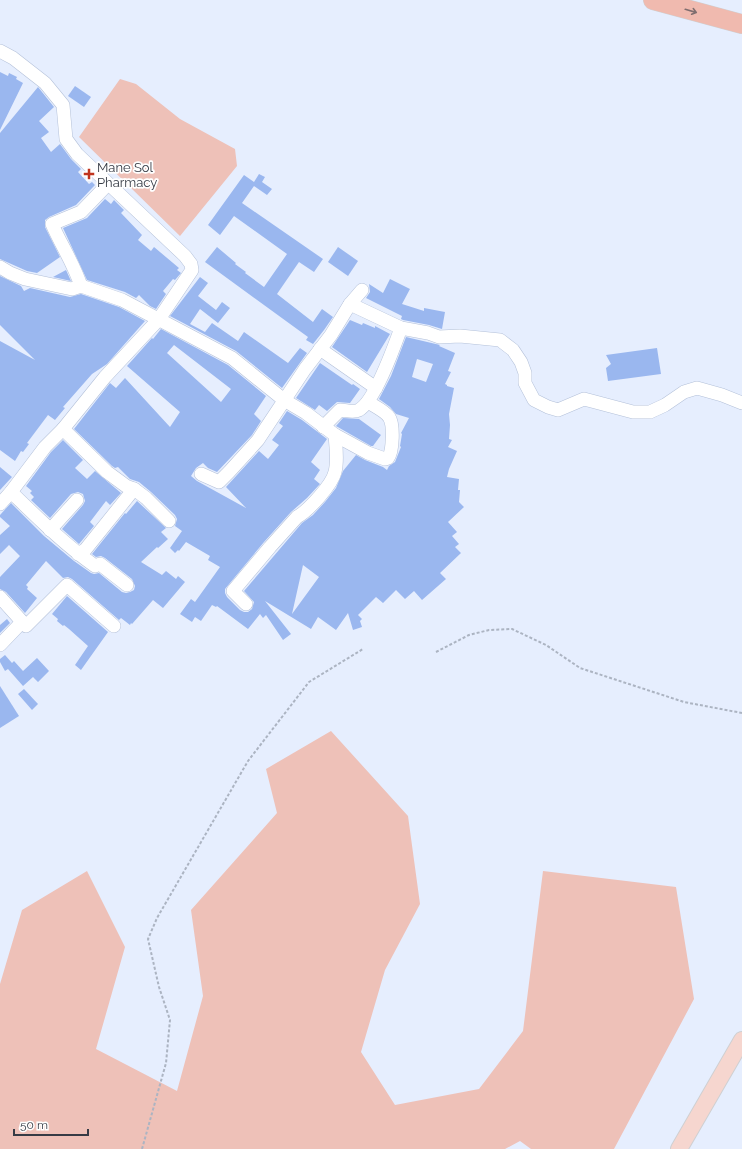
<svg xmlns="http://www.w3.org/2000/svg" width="742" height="1149" viewBox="0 0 742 1149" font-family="Raleway,sans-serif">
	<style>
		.green { fill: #eec1b8 }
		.building { fill: #9ab7ef; fill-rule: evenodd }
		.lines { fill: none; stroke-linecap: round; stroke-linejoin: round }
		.minor-casing { stroke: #b4c1d9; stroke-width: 14 }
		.major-casing { stroke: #cfd0d2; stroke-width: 18 }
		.highway-casing { stroke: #cfd0d2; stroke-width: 20 }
		.path { stroke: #acb4c2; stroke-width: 2; stroke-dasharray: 3 2; stroke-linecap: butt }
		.minor { stroke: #fff; stroke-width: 13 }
		.major { stroke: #f6d6cf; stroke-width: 16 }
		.highway { stroke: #f0baaf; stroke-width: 19 }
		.oneway { stroke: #806e6f }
		.poi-dot { fill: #c0341f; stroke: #fff; stroke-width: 1.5 }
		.labels { text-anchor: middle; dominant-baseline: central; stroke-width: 3.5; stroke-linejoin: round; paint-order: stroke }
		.poi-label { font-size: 13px; fill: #363b45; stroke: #fff; text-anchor: start }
	</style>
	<rect width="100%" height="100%" fill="#e6eefe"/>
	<g class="green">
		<path d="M120,79L136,84L180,119L235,149L237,166L180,236L79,137Z"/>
		<path d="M331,731L408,816L420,904L385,970L361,1052L395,1105L479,1089L523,1031L543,871L676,887L694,999L614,1149H531L520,1141L505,1149H0V984L22,910L87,871L125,947L96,1049L177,1091L203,996L191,910L277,813L266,769Z"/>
	</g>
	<g class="building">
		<path d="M0,72L8,76L9,73L17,77L16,79L23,83L0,130Z"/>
		<path d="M75,86L91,97L84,107L68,96Z"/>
		<path d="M38,87L54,107L39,121L49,132L41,138L51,152L60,144L71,159L81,169L78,172L89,184L92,182L95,185L76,205L49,217L45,220V227L60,257L37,273L27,271L0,259V133Z"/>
		<path d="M259,174L265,177L262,182L272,189L267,195L254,186L242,203L323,259L314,272L299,262L277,294L313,322L322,309L333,317L324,330L313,344L306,340L308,337L205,262L217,247L236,263L235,264L246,272L245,273L264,287L287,254L234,216L220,235L208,225L244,175L254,182Z"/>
		<path d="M105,199L111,204L114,200L124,210L121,213L142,235L138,240L151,251L154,247L179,268L177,270L181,273L175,280L173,279L163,291L166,294L156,309L150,306L139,295L136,298L125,292L87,280L63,228L87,218Z"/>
		<path d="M338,247L358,261L348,276L328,262Z"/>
		<path d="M66,270L71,281L53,277Z"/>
		<path d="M0,276L21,286L24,291L30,288L70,297L81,294L119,307L145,321L107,364L92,374L63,407L65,408L55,420L48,415L27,443L29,444L23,452L21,451L15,461L0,450V341L35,360L0,325Z"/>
		<path d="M200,277L208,283L198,296L216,310L222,302L230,308L218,323L200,309L190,324L205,332L212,323L238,341L244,332L288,363L300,348L307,353L282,388L236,351L170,316Z"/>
		<path d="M390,279L410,289L402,304L424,311V308L445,312L442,329L429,325L403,320L401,319L402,316L366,298L370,292L369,284L383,293Z"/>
		<path d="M350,320L362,325L363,323L375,328V326L390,334L367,372L332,347Z"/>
		<path d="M161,329L228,365L266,396L254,414L261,421L252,435L217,472L208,468L203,463L196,468L191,476L197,481L246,508L226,487L259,451L268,459L279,445L272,440L283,426L279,423L287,411L302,420L327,439L311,462L320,470L314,479L320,484L307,498L291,512L264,542L225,589V593L227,597L240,610L244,612H248L252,609L254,602L244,591L302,523L313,515L325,502L336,488L343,471L356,455L365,460L383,467L387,470L389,466L395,462L401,447L400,446L402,434L401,433L409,418L396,414L390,407L379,399L391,376L406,337L440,345L439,346L455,353L448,371L451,372L445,384L447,385V386L454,388L449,414L450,425L449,439L452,440L448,447L457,451L449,469L447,477L459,479L458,490H460L459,502L464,507L448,522L457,532L452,536L459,544L455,547L461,553L440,573L446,579L422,600L414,591L405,599L396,590L383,603L376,597L358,615L362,619L360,621L362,627L353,630L348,613L336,630L318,617L311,629L265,601L291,634L283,640L266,615L263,618L260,614L248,629L217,606L216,607L212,605L201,621L195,617L192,622L180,614L191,599L195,602L220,567L208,560L210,556L186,542L179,551L178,550L175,553L170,548L182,531L175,526L177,519L175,515L151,492L139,482L130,479L118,467L115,468L112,466L74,429L110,383L116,388L125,378L170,427L180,412L127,366L152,338L153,339ZM174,345L231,389L221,402L167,353ZM417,359L433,364L426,382L412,377ZM303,565L319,577L292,614Z"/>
		<path d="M657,348L661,374L608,381L606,368L611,364L606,355Z"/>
		<path d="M320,363L352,385L353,384L360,389L350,403L337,402L327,411L319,405L315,410L296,398Z"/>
		<path d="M343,418L359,419L381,435L373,446H371L336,426Z"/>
		<path d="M63,440L83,460L75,468L87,479L95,471L121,493L110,505L106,501L90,522L94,526L79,544L62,529L83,505L85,501L83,494L78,492L71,494L50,518L31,500L34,497L30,493L32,491L26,486L51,452Z"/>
		<path d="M0,467L12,477L0,490Z"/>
		<path d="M137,501L166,528L161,532L168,539L158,548L157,547L141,562L162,575L166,571L176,579L178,576L185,582L163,608L153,600L132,624L131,623L130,625L121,618L119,620L72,579L68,577L63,578L46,561L26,585L28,587L27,589L37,598L25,613L6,592L0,589V577L20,556L9,545L0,554V535L10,526L0,517V515L11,503L44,536L74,561L91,573L94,574L99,573L122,592L126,593L130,592L134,590L135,586L132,579L105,558L101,556L96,557L92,554L125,513L126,514Z"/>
		<path d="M67,596L108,632L81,670L75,665L88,646L69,629L64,625L63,626L57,621L58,619L52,614Z"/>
		<path d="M7,619L10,623L0,633V625Z"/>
		<path d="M5,655L12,663L14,661L23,671L37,658L49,671L38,682L33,677L23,686L8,669L5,671L0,662V659Z"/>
		<path d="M0,686L19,716L0,728Z"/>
		<path d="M24,689L38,704L32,710L18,694Z"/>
	</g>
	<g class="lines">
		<g class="minor-casing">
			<g id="minor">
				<path d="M0,51L13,58L45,83L63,105L66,139L77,154L185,256L191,264L192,270L159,319L105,377L63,429L45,447L11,492L0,504"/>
				<path d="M0,267L10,273L25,279L72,289L81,286L122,300L232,358L284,400L306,413L335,435L368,453L385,459L388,458C393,452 394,424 389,417C385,411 374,406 368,402"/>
				<path d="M81,286C74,264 61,245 52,224L81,212L108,184"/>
				<path d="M350,304L401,328L428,333L439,337L460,336L500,340L513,350L521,362L525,373V383L534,400L548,407L558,410L584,399L633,412H650L665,405L684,392L697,388L722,395L742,403"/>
				<path d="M320,349L376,388"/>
				<path d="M323,427L340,410C346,410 353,413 359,410C375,401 394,347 401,328"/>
				<path d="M63,429L107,472L126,486L134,489L146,498L169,521"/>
				<path d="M201,474L219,482L229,472L258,440L305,369L331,335L350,304L362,290"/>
				<path d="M11,492C38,518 64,544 95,566L100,564L127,585"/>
				<path d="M50,530L77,500"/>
				<path d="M78,554L85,550L134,489"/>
				<path d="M0,597L26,626L67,585L114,626"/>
				<path d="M246,604L233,591L270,547L297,517C308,511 332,485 335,472C338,461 336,447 335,435"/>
				<path d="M0,645L22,622"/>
			</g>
		</g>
		<g class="major-casing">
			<path id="major" d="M679,1149L742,1040"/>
		</g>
		<g class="highway-casing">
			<path id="highway" d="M653,0L742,24"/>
		</g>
		<g class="path">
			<path d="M436,652L469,635L489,630L512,629L546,645L580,668L684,702L742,713"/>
			<path d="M142,1149L166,1063L170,1020L159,987L148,939L157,918L248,761L309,682L363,649"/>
		</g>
		<use href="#minor" class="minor"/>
		<use href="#major" class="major"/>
		<use href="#highway" class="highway"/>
	</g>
	<defs><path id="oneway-shaft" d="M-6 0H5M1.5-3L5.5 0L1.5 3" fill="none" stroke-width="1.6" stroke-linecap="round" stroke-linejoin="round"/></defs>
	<use class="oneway" href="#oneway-shaft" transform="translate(691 11) rotate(16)"/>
	<path class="poi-dot" d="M87 168h4v4h4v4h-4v4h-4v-4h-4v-4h4z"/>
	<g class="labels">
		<g class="poi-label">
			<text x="97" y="167">Mane Sol<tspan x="97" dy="15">Pharmacy</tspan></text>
		</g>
	</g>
	<path d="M14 1129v6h74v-6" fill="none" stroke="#363b45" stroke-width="2"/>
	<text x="20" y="1129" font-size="12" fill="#363b45" stroke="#ffffff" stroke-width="3" paint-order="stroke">50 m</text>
</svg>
